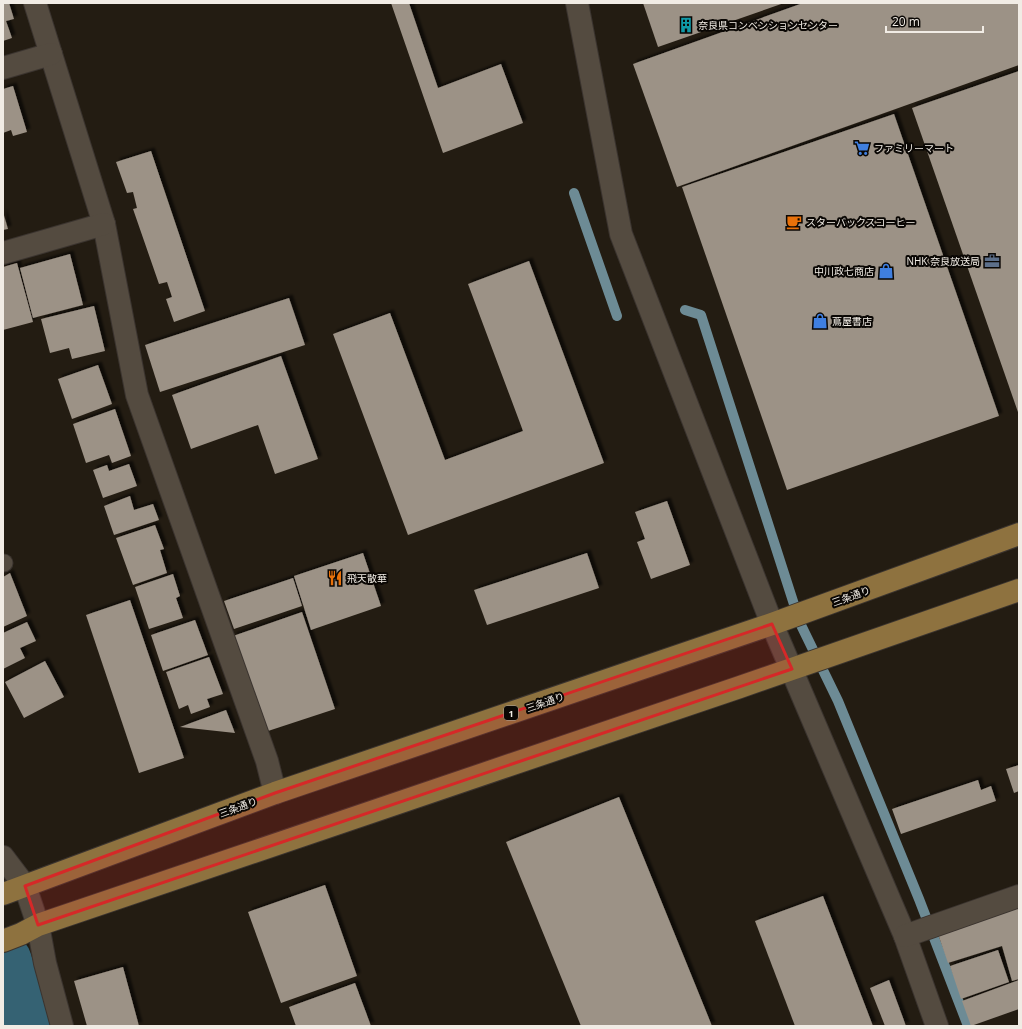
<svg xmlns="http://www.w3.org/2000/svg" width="1022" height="1029" viewBox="0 0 1022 1029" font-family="'Open Sans','Noto Sans JP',sans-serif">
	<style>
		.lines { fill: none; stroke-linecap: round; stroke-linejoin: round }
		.stream { stroke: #6d8b95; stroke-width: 10 }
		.river { stroke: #356273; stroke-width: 58 }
		.building { fill: #9c9286; filter: url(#shadow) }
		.service-casing { stroke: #3b342f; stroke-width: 19 }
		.minor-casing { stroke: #3b342f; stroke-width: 24 }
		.tertiary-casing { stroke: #3b342f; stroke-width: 24 }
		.primary-casing { stroke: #3b342f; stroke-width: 24 }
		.service { stroke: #544b40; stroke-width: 17 }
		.minor { stroke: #544b40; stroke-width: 22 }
		.tertiary { stroke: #544b40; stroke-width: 22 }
		.primary { stroke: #8e723f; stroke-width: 22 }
		.marked { fill: #d62828; fill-opacity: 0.2; stroke: #d62828; stroke-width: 3; stroke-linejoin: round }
		.labels { text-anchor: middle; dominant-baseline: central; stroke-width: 4; stroke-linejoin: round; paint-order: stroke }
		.shield { fill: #0a0704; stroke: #aca7a2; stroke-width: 1 }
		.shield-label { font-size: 9px; font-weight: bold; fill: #f1ece5 }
		.poi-label { font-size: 10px; fill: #f1ece5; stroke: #0a0704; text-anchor: start }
		.street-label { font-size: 10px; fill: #f1ece5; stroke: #0a0704 }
	</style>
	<defs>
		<filter id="shadow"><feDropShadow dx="3.5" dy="-3.5" stdDeviation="1" flood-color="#0009"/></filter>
	</defs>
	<rect width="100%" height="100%" fill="#231c12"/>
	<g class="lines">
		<g class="stream">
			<path d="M574,193L617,316"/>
			<path d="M685,310L701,315L800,623L838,701L919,899L968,1026"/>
		</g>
		<path class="river" d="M3,962L24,1026"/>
	</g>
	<g class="building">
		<path d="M3,3H9L14,19L6,21L12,38L3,41Z"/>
		<path d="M391,3H409L438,88L501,64L523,123L443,153Z"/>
		<path d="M643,3H784L658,47Z"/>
		<path d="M803,3H1019V65L677,187L633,64Z"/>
		<path d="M1019,71V415L912,108Z"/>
		<path d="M13,86L27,132L13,136L11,130L3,133V89Z"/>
		<path d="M894,114L999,416L787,490L682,187Z"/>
		<path d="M151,151L205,311L174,322L166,299L172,297L167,282L159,284L133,209L137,208L133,192L127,193L116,162Z"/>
		<path d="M3,212L8,229L3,230Z"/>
		<path d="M70,254L83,305L33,318L20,268Z"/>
		<path d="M529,261L604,463L408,535L333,334L390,313L445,460L523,431L468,284Z"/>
		<path d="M17,263L33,322L3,330V267Z"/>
		<path d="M289,298L305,345L160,392L145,345Z"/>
		<path d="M94,306L105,351L72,359L69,348L50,353L41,319Z"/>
		<path d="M281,356L318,459L275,474L258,425L191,449L172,395Z"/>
		<path d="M98,365L112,404L72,419L58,379Z"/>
		<path d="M115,409L131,456L112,463L109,455L86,463L73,424Z"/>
		<path d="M129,464L137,486L103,498L93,470L107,465L109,471Z"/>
		<path d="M130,496L134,510L153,504L159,520L114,535L104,506Z"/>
		<path d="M667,501L690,565L651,579L637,542L645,539L635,512Z"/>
		<path d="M155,525L164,549L160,550L167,573L133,585L116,538Z"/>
		<path d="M363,553L381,606L311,630L294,576Z"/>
		<path d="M587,553L599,588L487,625L474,590Z"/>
		<path d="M10,573L27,616L3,627V577Z"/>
		<path d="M173,574L180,596L176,598L183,618L149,629L135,587Z"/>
		<path d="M293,578L302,606L234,629L224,601Z"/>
		<path d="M130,600L184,758L139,773L86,615Z"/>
		<path d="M302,612L335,709L265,732L233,636Z"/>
		<path d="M195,620L208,655L163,671L151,635Z"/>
		<path d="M27,622L36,641L20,648L25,658L3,669V633Z"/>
		<path d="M209,657L223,694L207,699L210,707L191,714L188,705L179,709L166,672Z"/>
		<path d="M45,661L64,697L24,718L5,682Z"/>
		<path d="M226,710L235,733L180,727Z"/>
		<path d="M1019,765V791L1014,793L1006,769Z"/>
		<path d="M978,780L981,790L991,786L996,801L901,834L892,809Z"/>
		<path d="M619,797L712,1026H581L506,842Z"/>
		<path d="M325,885L357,976L281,1003L248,912Z"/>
		<path d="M823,896L873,1026H795L755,921Z"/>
		<path d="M1019,905V979L1012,981L1002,946L948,963L937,931Z"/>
		<path d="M998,950L1009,982L961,999L950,966Z"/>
		<path d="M123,967L139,1026H87L74,981Z"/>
		<path d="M889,980L906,1026H885L870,988Z"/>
		<path d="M1019,980V1009L971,1026L962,1001Z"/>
		<path d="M355,983L371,1026H296L289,1007Z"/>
	</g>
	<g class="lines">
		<g class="service-casing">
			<path id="service" d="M3,563H4"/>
		</g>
		<g class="minor-casing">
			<g id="minor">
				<path d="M35,3L104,224L137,395L267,761L275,793"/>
				<path d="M3,68L51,54"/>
				<path d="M3,253L104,224"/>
				<path d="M772,624L905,936L937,1026"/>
				<path d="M3,857L25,886L38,925L45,963L62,1026"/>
				<path d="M905,936L1019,896"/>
			</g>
		</g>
		<g class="tertiary-casing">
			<path id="tertiary" d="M577,3L621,234L772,624"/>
		</g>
		<g class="primary-casing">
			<g id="primary">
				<path d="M3,894L275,793L772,624L1019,534"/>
				<path d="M3,941L21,934L38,925L740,687L1019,590"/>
			</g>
		</g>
		<use href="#service" class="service"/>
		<use href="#minor" class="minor"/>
		<use href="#tertiary" class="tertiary"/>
		<use href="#primary" class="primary"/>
	</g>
	<path class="marked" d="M772,624L792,669L38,925L25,886L275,793Z"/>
	<defs>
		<g id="building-bare" transform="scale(1.2)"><path d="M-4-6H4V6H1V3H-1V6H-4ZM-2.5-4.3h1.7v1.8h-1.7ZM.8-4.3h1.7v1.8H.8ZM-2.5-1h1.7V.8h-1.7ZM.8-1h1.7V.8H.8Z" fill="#0f9aa8" stroke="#0a0704" stroke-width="2.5" paint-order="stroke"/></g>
		<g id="supermarket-bare" transform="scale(1.2)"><path d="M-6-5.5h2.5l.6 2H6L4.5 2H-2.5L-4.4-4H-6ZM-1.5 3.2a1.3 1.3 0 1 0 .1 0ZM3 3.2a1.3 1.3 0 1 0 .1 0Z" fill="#3f7fe0" stroke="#0a0704" stroke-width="2.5" paint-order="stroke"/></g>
		<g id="cafe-bare" transform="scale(1.2)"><path d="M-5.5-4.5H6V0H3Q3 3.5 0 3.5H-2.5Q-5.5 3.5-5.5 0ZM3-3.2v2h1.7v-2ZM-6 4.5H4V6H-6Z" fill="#e8710a" stroke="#0a0704" stroke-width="2.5" paint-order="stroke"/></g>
		<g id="office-bare" transform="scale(1.2)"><path d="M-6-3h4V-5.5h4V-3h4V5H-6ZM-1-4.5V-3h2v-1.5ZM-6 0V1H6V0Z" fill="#5c6f8a" stroke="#0a0704" stroke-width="2.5" paint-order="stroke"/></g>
		<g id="shop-bare" transform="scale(1.2)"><path d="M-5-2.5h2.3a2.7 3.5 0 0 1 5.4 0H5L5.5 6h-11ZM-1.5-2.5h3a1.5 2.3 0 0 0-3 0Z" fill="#3f7fe0" stroke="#0a0704" stroke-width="2.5" paint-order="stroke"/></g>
		<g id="restaurant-bare" transform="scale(1.2)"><path d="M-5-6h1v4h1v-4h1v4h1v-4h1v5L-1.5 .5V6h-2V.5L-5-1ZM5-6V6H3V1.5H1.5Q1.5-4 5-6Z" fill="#e8710a" stroke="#0a0704" stroke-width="2.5" paint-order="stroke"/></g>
	</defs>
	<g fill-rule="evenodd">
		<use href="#building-bare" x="686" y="25"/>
		<use href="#supermarket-bare" x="862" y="148"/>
		<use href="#cafe-bare" x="794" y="222"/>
		<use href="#office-bare" x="992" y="261"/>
		<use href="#shop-bare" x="886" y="271"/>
		<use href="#shop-bare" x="820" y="321"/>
		<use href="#restaurant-bare" x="335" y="578"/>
	</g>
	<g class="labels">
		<rect class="shield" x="504" y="706" width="14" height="14" rx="3"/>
		<g class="shield-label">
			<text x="511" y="713">1</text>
		</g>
		<g class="poi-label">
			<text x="698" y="25">奈良県コンベンションセンター</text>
			<text x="874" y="148">ファミリーマート</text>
			<text x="806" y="222">スターバックスコーヒー</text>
			<text x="980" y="261" text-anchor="end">NHK 奈良放送局</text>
			<text x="874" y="271" text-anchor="end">中川政七商店</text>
			<text x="832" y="321">蔦屋書店</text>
			<text x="347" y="578">飛天散華</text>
		</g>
		<g class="street-label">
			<text transform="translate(851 596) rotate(-20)">三条通り</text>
			<text transform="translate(545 702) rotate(-19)">三条通り</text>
			<text transform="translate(238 807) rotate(-20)">三条通り</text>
		</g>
	</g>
	<rect width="1022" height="1029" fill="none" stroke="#f1ece5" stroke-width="8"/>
	<path d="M886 26v6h97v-6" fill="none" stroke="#f1ece5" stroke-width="2"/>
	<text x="892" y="26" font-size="12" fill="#f1ece5" stroke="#0a0704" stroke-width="3" paint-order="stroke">20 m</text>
</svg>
